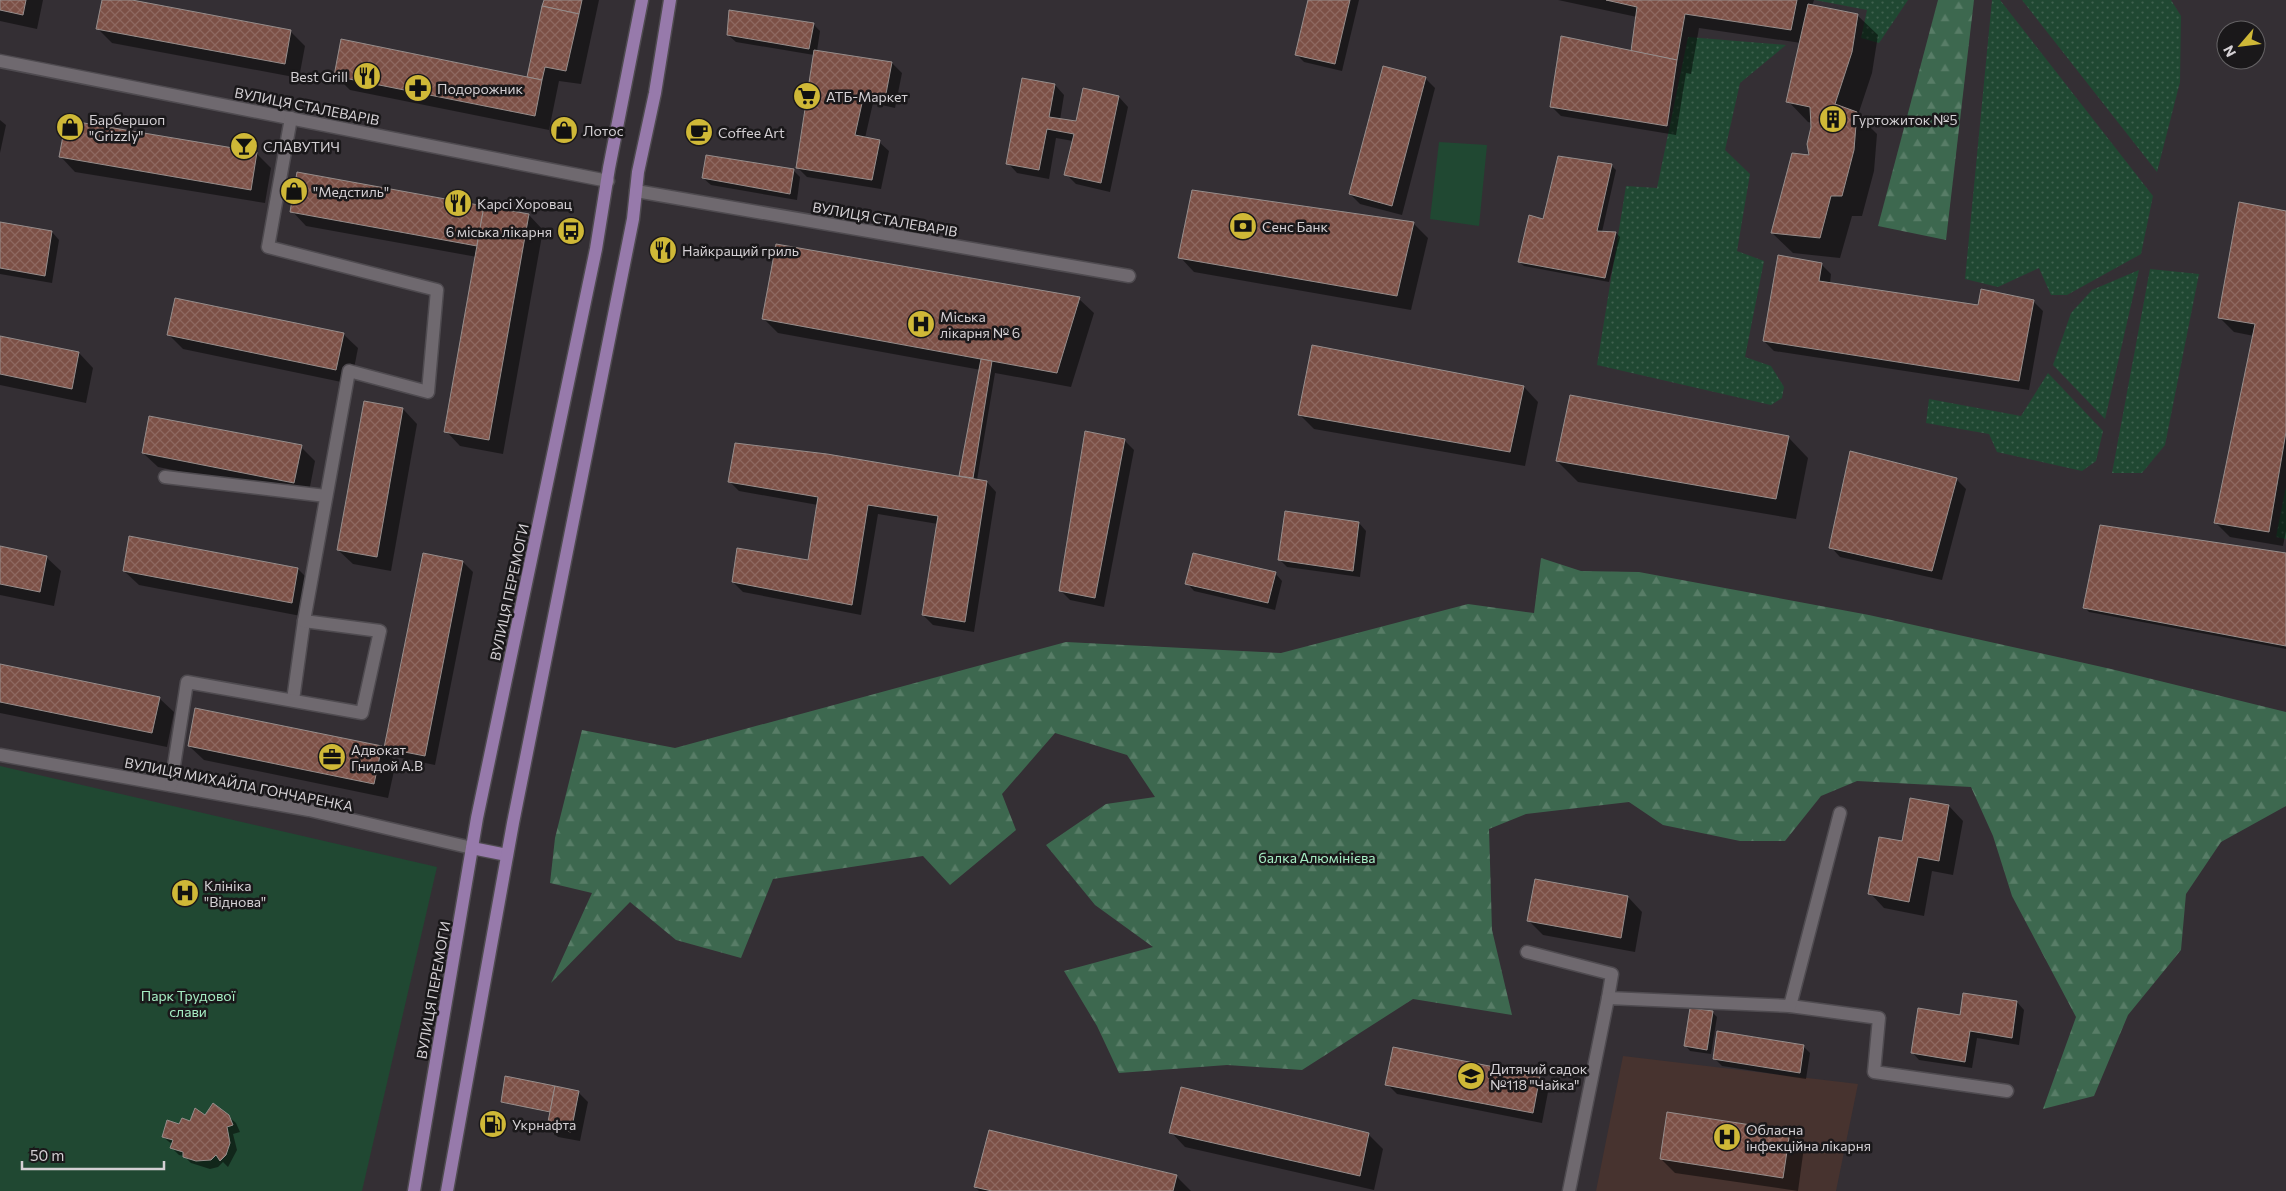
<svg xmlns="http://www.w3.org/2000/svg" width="2286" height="1191" viewBox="0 0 2286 1191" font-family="Commissioner,sans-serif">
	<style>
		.medical { fill: #47332f }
		.grass { fill: url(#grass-dots) }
		.forest { fill: url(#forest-firs) }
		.green { fill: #204832 }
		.shadow { fill: #0007 }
		.building { fill: url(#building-cross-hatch); stroke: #968d8b }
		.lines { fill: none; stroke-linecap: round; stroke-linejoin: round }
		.minor-casing { stroke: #4f4b50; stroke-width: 15 }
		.major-casing { stroke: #4f4b50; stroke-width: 15 }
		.minor { stroke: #6f696f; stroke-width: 12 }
		.major { stroke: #977aab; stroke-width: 12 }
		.labels { text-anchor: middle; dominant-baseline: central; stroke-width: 5; stroke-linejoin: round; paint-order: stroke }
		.poi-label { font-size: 14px; fill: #d4d0d4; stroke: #1a181a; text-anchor: start }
		.street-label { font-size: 14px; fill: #d4d0d4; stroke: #1a181a }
		.park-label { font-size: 14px; fill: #a6eec4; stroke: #1a181a }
	</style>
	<defs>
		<pattern id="grass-dots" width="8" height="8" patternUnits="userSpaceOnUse" patternTransform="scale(1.25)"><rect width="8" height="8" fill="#204832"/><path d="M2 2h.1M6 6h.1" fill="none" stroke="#40614f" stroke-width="1.8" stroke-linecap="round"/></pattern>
		<pattern id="forest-firs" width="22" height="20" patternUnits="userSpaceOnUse" patternTransform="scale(1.25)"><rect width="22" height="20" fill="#3d684f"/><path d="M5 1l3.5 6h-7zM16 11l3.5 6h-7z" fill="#587d67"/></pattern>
		<pattern id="building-cross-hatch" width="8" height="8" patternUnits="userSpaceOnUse" patternTransform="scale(1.25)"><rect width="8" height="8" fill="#7c5046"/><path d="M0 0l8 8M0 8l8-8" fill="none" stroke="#8e6860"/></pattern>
	</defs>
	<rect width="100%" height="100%" fill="#342f34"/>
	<path class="medical" d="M1623,1056L1858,1084L1836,1191H1596Z"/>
	<g class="grass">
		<path d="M1815,0H1908L1879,43L1861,38L1867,10Z"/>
		<path d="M1992,0H2000L2153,196L2141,254L2067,295H2051L2039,268L1998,287L1965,279Z"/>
		<path d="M2022,0H2171L2181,16L2180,82L2157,172Z"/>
		<path d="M1688,37L1786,45L1740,83L1725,150L1750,174L1737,251L1764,261L1745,357L1771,366L1784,387L1782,398L1771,405L1597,365L1626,186L1657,188Z"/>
		<path d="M2150,269L2199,274L2165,445L2142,473H2112Z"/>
		<path d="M2139,270L2105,419L2053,365L2071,313L2092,290Z"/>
		<path d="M2048,373L2103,431L2096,461L2082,471L1997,452L1989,434L1926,423L1929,399L2021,416Z"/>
		<path d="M2286,486V539L2276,537Z"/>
	</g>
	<g class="forest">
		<path d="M1938,0H1974L1946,240L1878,226Z"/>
		<path d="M1541,558L1581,571L1639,572L1869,615L2111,669L2286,712V806L2221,842L2186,894L2181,950L2128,1015L2094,1096L2043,1109L2076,1017L2012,896L1993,836L1971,787L1857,781L1821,796L1785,841H1740L1663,825L1629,802L1526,814L1489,829L1492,930L1512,1015L1413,999L1302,1070L1227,1065L1119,1073L1097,1026L1064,971L1153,947L1095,905L1046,845L1106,804L1155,797L1127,755L1055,733L1002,794L1016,830L950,885L923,856L773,879L741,958L676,940L630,902L551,983L592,893L550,883L555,838L582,730L675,748L1066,642L1281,653L1468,604L1534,613Z"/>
	</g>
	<g class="green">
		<path d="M1439,142L1487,145L1479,226L1430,219Z"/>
		<path d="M0,766L437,867L362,1191H0Z"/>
	</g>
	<g class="shadow">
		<path d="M0,0H43L37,29L0,21Z"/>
		<path d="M103,0H125L290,31L305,46L299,78L112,43L98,29Z"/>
		<path d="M545,0H599L581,84L559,81L549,130L350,90L335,75L528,78Z"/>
		<path d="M1309,0H1359L1342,71L1304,62L1296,54Z"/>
		<path d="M1558,0H1814L1812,6L1857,15L1878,35L1872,73L1858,115L1877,134L1874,171L1862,216H1852L1840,258L1793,253L1772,233L1810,156L1812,123L1808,122L1788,101L1801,43L1699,28L1691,74L1686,73L1676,135L1561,116L1551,106L1632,52L1637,17Z"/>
		<path d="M813,24L820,31L817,51L892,63L902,73L895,108L873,103L865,138L879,142L889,151L881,189L807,177L797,167L814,55L736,42L728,35Z"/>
		<path d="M1425,78L1435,88L1402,215L1360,204L1350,194Z"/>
		<path d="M1055,85L1064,95L1060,120L1077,123L1119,97L1128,107L1110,192L1076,184L1066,174L1073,141L1056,138L1049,179L1017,173L1008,163Z"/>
		<path d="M0,120L6,125L0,153Z"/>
		<path d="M256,153L271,168L265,203L75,172L61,157Z"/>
		<path d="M1611,165L1616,170L1602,232L1616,233L1620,237L1609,282L1524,266L1519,262L1544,220Z"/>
		<path d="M793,170L800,177L797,200L711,185L703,178Z"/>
		<path d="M292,211L529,215L543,230L503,454L460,446L446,431L477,257L306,226Z"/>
		<path d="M2286,213V531L2283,546L2230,537L2215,522L2254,336L2234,332L2220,318Z"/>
		<path d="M0,224L52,232L59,240L52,283L0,274Z"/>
		<path d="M1414,224L1428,238L1411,310L1194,272L1180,257Z"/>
		<path d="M1821,264L1831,274L1830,284L1979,307L2033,301L2043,311L2029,390L1774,351L1764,341Z"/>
		<path d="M1079,299L1094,313L1071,387L995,373L977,480L987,482L996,492L974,632L933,625L923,615L938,524L878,514L861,615L743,592L733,582L809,561L818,505L739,491L729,481L960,478L981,370L778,333L763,318Z"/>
		<path d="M343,334L358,348L351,384L183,349L169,335Z"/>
		<path d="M0,337L79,353L93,368L86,403L0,385Z"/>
		<path d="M1524,387L1538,402L1525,466L1314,429L1299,414Z"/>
		<path d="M403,409L417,424L391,571L353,564L338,550Z"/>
		<path d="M1788,437L1808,458L1796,519L1578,482L1557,461Z"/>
		<path d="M1124,440L1134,450L1104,607L1070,600L1060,590Z"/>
		<path d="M301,447L315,461L308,497L158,467L143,453Z"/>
		<path d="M1956,479L1966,489L1942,580L1840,557L1831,547Z"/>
		<path d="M1359,523L1366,531L1360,577L1287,567L1279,559Z"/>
		<path d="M0,548L46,557L61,571L54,606L0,595Z"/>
		<path d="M424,554L463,562L473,572L435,765L396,757L386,747Z"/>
		<path d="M2286,555V649L2089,612L2084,607Z"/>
		<path d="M298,569L312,583L306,617L139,585L124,571Z"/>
		<path d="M1275,573L1282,581L1275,610L1194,591L1187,583Z"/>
		<path d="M0,665L159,698L174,712L167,747L0,713Z"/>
		<path d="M189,746L381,747L396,762L388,798L204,760Z"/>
		<path d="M1949,806L1963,821L1953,875L1932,871L1924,916L1884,908L1870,893L1903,843Z"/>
		<path d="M1536,881L1628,897L1642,912L1635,952L1543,935L1529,921Z"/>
		<path d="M2017,1002L2024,1010L2019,1045L1977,1038L1972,1068L1919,1060L1912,1052L1961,1016Z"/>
		<path d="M1713,1013L1717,1017L1711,1054L1690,1051L1686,1046Z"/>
		<path d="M1803,1046L1810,1053L1806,1079L1722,1066L1714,1058Z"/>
		<path d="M1539,1077L1549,1087L1542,1123L1397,1094L1387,1084Z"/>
		<path d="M578,1092L588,1102L580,1141L558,1137L548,1127L551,1113L502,1102Z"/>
		<path d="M206,1116H228L236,1123L240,1132L233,1134L237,1150L228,1167L223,1162L218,1167L210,1169L191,1163L184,1156L179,1155L172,1148L173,1145L163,1137L180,1126Z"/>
		<path d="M1171,1132L1368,1134L1383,1149L1374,1190L1185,1147Z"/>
		<path d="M1790,1133L1804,1147L1798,1191L1675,1173L1661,1159Z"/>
		<path d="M1176,1176L1191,1191H979L975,1187Z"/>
	</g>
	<g class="building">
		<path d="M0,0H26L23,15L0,10Z"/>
		<path d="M102,0H132L291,30L285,64L96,29Z"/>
		<path d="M544,0H582L579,14L542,6Z"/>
		<path d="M1308,0H1350L1335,64L1295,55Z"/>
		<path d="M1606,0H1797L1791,30L1685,14L1677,60L1631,51L1637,7Z"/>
		<path d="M1808,4L1858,14L1852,52L1835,104L1857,112L1854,150L1842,196H1831L1820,238L1771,233L1792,153L1809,155L1807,144L1811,127L1810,107L1786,102Z"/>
		<path d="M542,6L579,14L566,71L545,67L542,80L527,77Z"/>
		<path d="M729,10L814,23L809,49L727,35Z"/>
		<path d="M1561,36L1677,60L1667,126L1550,107Z"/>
		<path d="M341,39L542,80L535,116L334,76Z"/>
		<path d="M814,50L892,62L885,99L864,94L855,135L880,140L872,180L796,168Z"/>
		<path d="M1383,66L1426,77L1392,206L1349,194Z"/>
		<path d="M1022,78L1055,84L1049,117L1076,121L1083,88L1119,96L1101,183L1064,175L1074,134L1047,129L1039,170L1006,164Z"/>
		<path d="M66,120L257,152L251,190L59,157Z"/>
		<path d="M706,155L794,169L790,194L702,178Z"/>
		<path d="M1558,156L1612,164L1597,231L1616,232L1605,278L1518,262L1529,215L1543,219Z"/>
		<path d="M297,172L484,206L477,246L290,212Z"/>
		<path d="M1192,190L1414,222L1397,296L1178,258Z"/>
		<path d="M2239,202L2286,211V432L2269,532L2214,523L2255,324L2218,318Z"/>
		<path d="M484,206L529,214L489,440L444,432Z"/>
		<path d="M0,222L52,231L45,276L0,268Z"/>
		<path d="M776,244L1080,297L1057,373L762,319Z"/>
		<path d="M1778,255L1822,263L1819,281L1978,305L1981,289L2034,300L2019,381L1763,341Z"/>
		<path d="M175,298L344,333L336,370L167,335Z"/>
		<path d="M0,336L79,352L72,389L0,374Z"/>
		<path d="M1312,345L1524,386L1510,452L1298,415Z"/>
		<path d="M981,359L992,361L973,478L959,476Z"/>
		<path d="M1570,395L1789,436L1776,499L1556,461Z"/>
		<path d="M364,401L403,408L377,557L337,550Z"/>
		<path d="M149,416L302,445L294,483L142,453Z"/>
		<path d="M1085,431L1125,439L1095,598L1059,591Z"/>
		<path d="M735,443L827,454L987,481L965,622L922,615L938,516L868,505L852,605L732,582L737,548L808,560L818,497L728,482Z"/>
		<path d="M1850,451L1957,478L1932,571L1829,548Z"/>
		<path d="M1285,511L1359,522L1353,571L1278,560Z"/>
		<path d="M2100,525L2286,553V646L2083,608Z"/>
		<path d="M129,536L298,568L292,603L123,571Z"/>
		<path d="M0,546L47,556L40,592L0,584Z"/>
		<path d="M423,553L463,561L425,756L384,748Z"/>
		<path d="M1193,553L1276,572L1268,603L1185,584Z"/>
		<path d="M0,664L160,697L152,733L0,702Z"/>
		<path d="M195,708L382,746L374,784L188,746Z"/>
		<path d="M1910,798L1949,805L1939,861L1918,857L1909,902L1868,894L1879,837L1902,841Z"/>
		<path d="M1535,879L1628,896L1621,938L1527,921Z"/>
		<path d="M1963,993L2017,1001L2012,1038L1970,1031L1965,1062L1911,1053L1918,1008L1960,1015Z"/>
		<path d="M1690,1008L1713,1011L1707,1050L1684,1046Z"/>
		<path d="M1717,1031L1804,1045L1800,1073L1713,1059Z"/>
		<path d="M1393,1047L1540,1076L1533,1113L1385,1085Z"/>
		<path d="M505,1076L555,1086L550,1112L501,1102Z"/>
		<path d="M555,1086L579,1091L571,1132L547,1127Z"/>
		<path d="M1181,1087L1369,1133L1360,1176L1169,1133Z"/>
		<path d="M213,1103L229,1115L233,1125L227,1127L230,1143L226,1155L220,1161L216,1155L211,1160L196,1161L183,1157V1152L170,1148L173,1140L162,1137L167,1120L179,1124L182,1118L190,1121L195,1108L205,1115Z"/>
		<path d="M1667,1112L1790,1131L1783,1178L1660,1159Z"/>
		<path d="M989,1130L1177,1175L1173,1191H992L974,1187Z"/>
	</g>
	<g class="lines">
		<g class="minor-casing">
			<g id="minor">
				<path d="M0,61L608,181"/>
				<path d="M636,191L1129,276"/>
				<path d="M165,477L326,496"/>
				<path d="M293,700L304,621"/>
				<path d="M0,755L309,810L472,848"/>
				<path d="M171,785L187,682L362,713L380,631L304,621L349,371L428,392L437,290L268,247L291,118"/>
				<path d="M1527,952L1612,974L1608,998"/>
				<path d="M1790,1006L1879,1018L1874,1072L2007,1091"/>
				<path d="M1569,1191L1608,998L1790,1006L1840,813"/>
			</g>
		</g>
		<g class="major-casing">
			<g id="major">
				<path d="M472,848L507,855"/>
				<path d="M414,1191L477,818L596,249L609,168L642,0"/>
				<path d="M447,1191L513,823L633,219L638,172L655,93L670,0"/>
			</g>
		</g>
		<use href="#minor" class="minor"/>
		<use href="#major" class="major"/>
	</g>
	<defs>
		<g id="restaurant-disc" transform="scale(1.4375)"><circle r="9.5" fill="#cfb837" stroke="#1a181a"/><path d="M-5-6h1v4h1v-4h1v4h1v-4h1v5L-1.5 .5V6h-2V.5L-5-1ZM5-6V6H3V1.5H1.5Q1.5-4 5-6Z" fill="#111"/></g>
		<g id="pharmacy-disc" transform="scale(1.4375)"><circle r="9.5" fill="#cfb837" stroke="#1a181a"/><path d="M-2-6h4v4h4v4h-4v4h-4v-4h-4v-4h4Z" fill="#111"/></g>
		<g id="supermarket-disc" transform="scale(1.4375)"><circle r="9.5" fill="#cfb837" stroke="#1a181a"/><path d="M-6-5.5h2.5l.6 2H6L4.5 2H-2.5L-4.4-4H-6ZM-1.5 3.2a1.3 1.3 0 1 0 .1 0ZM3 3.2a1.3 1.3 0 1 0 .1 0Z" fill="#111"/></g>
		<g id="building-disc" transform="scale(1.4375)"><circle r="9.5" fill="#cfb837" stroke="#1a181a"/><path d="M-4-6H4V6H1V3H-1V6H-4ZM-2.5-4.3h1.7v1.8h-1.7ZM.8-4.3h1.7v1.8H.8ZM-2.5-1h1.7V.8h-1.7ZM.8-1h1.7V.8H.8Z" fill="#111"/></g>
		<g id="shop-disc" transform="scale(1.4375)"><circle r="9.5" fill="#cfb837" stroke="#1a181a"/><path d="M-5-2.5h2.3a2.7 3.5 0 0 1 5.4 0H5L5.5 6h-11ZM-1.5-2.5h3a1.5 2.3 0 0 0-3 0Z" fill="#111"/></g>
		<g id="cafe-disc" transform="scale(1.4375)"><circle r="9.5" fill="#cfb837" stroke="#1a181a"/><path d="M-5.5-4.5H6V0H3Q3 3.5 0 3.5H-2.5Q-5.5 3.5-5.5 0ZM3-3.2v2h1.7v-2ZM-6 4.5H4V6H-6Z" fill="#111"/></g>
		<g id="bar-disc" transform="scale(1.4375)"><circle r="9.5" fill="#cfb837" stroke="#1a181a"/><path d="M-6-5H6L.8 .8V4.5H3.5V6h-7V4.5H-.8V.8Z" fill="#111"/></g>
		<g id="bank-disc" transform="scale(1.4375)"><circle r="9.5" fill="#cfb837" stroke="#1a181a"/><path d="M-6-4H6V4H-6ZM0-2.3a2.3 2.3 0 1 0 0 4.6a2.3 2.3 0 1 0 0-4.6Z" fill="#111"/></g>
		<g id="bus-disc" transform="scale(1.4375)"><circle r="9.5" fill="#cfb837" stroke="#1a181a"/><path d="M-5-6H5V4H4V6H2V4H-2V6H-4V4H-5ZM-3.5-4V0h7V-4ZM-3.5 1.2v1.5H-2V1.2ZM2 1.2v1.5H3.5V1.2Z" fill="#111"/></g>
		<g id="hospital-disc" transform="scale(1.4375)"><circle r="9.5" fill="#cfb837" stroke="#1a181a"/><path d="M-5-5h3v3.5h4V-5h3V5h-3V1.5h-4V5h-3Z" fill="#111"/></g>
		<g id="office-disc" transform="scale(1.4375)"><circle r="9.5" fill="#cfb837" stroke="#1a181a"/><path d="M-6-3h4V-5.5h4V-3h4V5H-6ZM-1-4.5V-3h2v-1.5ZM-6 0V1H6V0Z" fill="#111"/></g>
		<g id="school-disc" transform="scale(1.4375)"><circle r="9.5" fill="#cfb837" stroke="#1a181a"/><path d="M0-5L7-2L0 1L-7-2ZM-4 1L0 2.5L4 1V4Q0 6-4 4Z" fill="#111"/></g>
		<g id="fuel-disc" transform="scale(1.4375)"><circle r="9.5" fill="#cfb837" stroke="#1a181a"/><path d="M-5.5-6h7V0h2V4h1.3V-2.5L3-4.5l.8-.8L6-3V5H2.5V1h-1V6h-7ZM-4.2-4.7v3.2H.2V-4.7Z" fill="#111"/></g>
	</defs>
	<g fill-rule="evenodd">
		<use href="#restaurant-disc" x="367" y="76"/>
		<use href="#pharmacy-disc" x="418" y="88"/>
		<use href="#supermarket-disc" x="807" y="96"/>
		<use href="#building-disc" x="1833" y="119"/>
		<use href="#shop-disc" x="70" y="127"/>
		<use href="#shop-disc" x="564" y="130"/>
		<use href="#cafe-disc" x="699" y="132"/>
		<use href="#bar-disc" x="244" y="146"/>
		<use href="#shop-disc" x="294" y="191"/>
		<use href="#restaurant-disc" x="458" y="203"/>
		<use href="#bank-disc" x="1243" y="226"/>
		<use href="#bus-disc" x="571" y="231"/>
		<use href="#restaurant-disc" x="663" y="250"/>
		<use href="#hospital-disc" x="921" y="324"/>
		<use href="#office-disc" x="332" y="757"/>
		<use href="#hospital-disc" x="185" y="893"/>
		<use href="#school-disc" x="1471" y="1076"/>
		<use href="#fuel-disc" x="493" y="1124"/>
		<use href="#hospital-disc" x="1727" y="1137"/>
	</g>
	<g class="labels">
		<g class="poi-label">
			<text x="348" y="76" text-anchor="end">Best Grill</text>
			<text x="437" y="88">Подорожник</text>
			<text x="826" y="96">АТБ-Маркет</text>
			<text x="89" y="119">Барбершоп<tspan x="89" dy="16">"Grizzly"</tspan></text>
			<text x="1852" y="119">Гуртожиток №5</text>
			<text x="583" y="130">Лотос</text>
			<text x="718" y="132">Coffee Art</text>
			<text x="263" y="146">СЛАВУТИЧ</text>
			<text x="313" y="191">"Медстиль"</text>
			<text x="477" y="203">Карсі Хоровац</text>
			<text x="1262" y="226">Сенс Банк</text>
			<text x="552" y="231" text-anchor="end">6 міська лікарня</text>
			<text x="682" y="250">Найкращий гриль</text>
			<text x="940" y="316">Мiська<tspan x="940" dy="16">лiкарня № 6</tspan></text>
			<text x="351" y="749">Адвокат<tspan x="351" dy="16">Гнидой А.В</tspan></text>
			<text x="204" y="885">Клініка<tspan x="204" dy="16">"Віднова"</tspan></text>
			<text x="1490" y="1068">Дитячий садок<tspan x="1490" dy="16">№118 "Чайка"</tspan></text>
			<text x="512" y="1124">Укрнафта</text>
			<text x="1746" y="1129">Обласна<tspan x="1746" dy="16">інфекційна лікарня</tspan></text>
		</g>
		<g class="street-label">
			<text transform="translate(307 106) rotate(11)">ВУЛИЦЯ СТАЛЕВАРІВ</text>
			<text transform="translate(885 219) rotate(10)">ВУЛИЦЯ СТАЛЕВАРІВ</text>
			<text transform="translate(509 592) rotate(-78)">ВУЛИЦЯ ПЕРЕМОГИ</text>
			<text transform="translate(239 784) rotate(11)">ВУЛИЦЯ МИХАЙЛА ГОНЧАРЕНКА</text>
			<text transform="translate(433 990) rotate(-80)">ВУЛИЦЯ ПЕРЕМОГИ</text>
		</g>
		<g class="park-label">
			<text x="1317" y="857">балка Алюмінієва</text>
			<text x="188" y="995">Парк Трудової<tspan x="188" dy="16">слави</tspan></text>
		</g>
	</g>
	<g transform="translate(2241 45) rotate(242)"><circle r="24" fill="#1a181a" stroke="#646264"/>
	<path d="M0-4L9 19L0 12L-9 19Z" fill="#cfb837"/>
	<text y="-8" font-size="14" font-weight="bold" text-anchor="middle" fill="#d4d0d4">N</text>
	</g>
	<path d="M22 1161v8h142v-8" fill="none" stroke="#d4d0d4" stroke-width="2.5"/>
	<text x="30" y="1161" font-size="15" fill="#d4d0d4" stroke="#1a181a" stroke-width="4" paint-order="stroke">50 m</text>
</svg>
